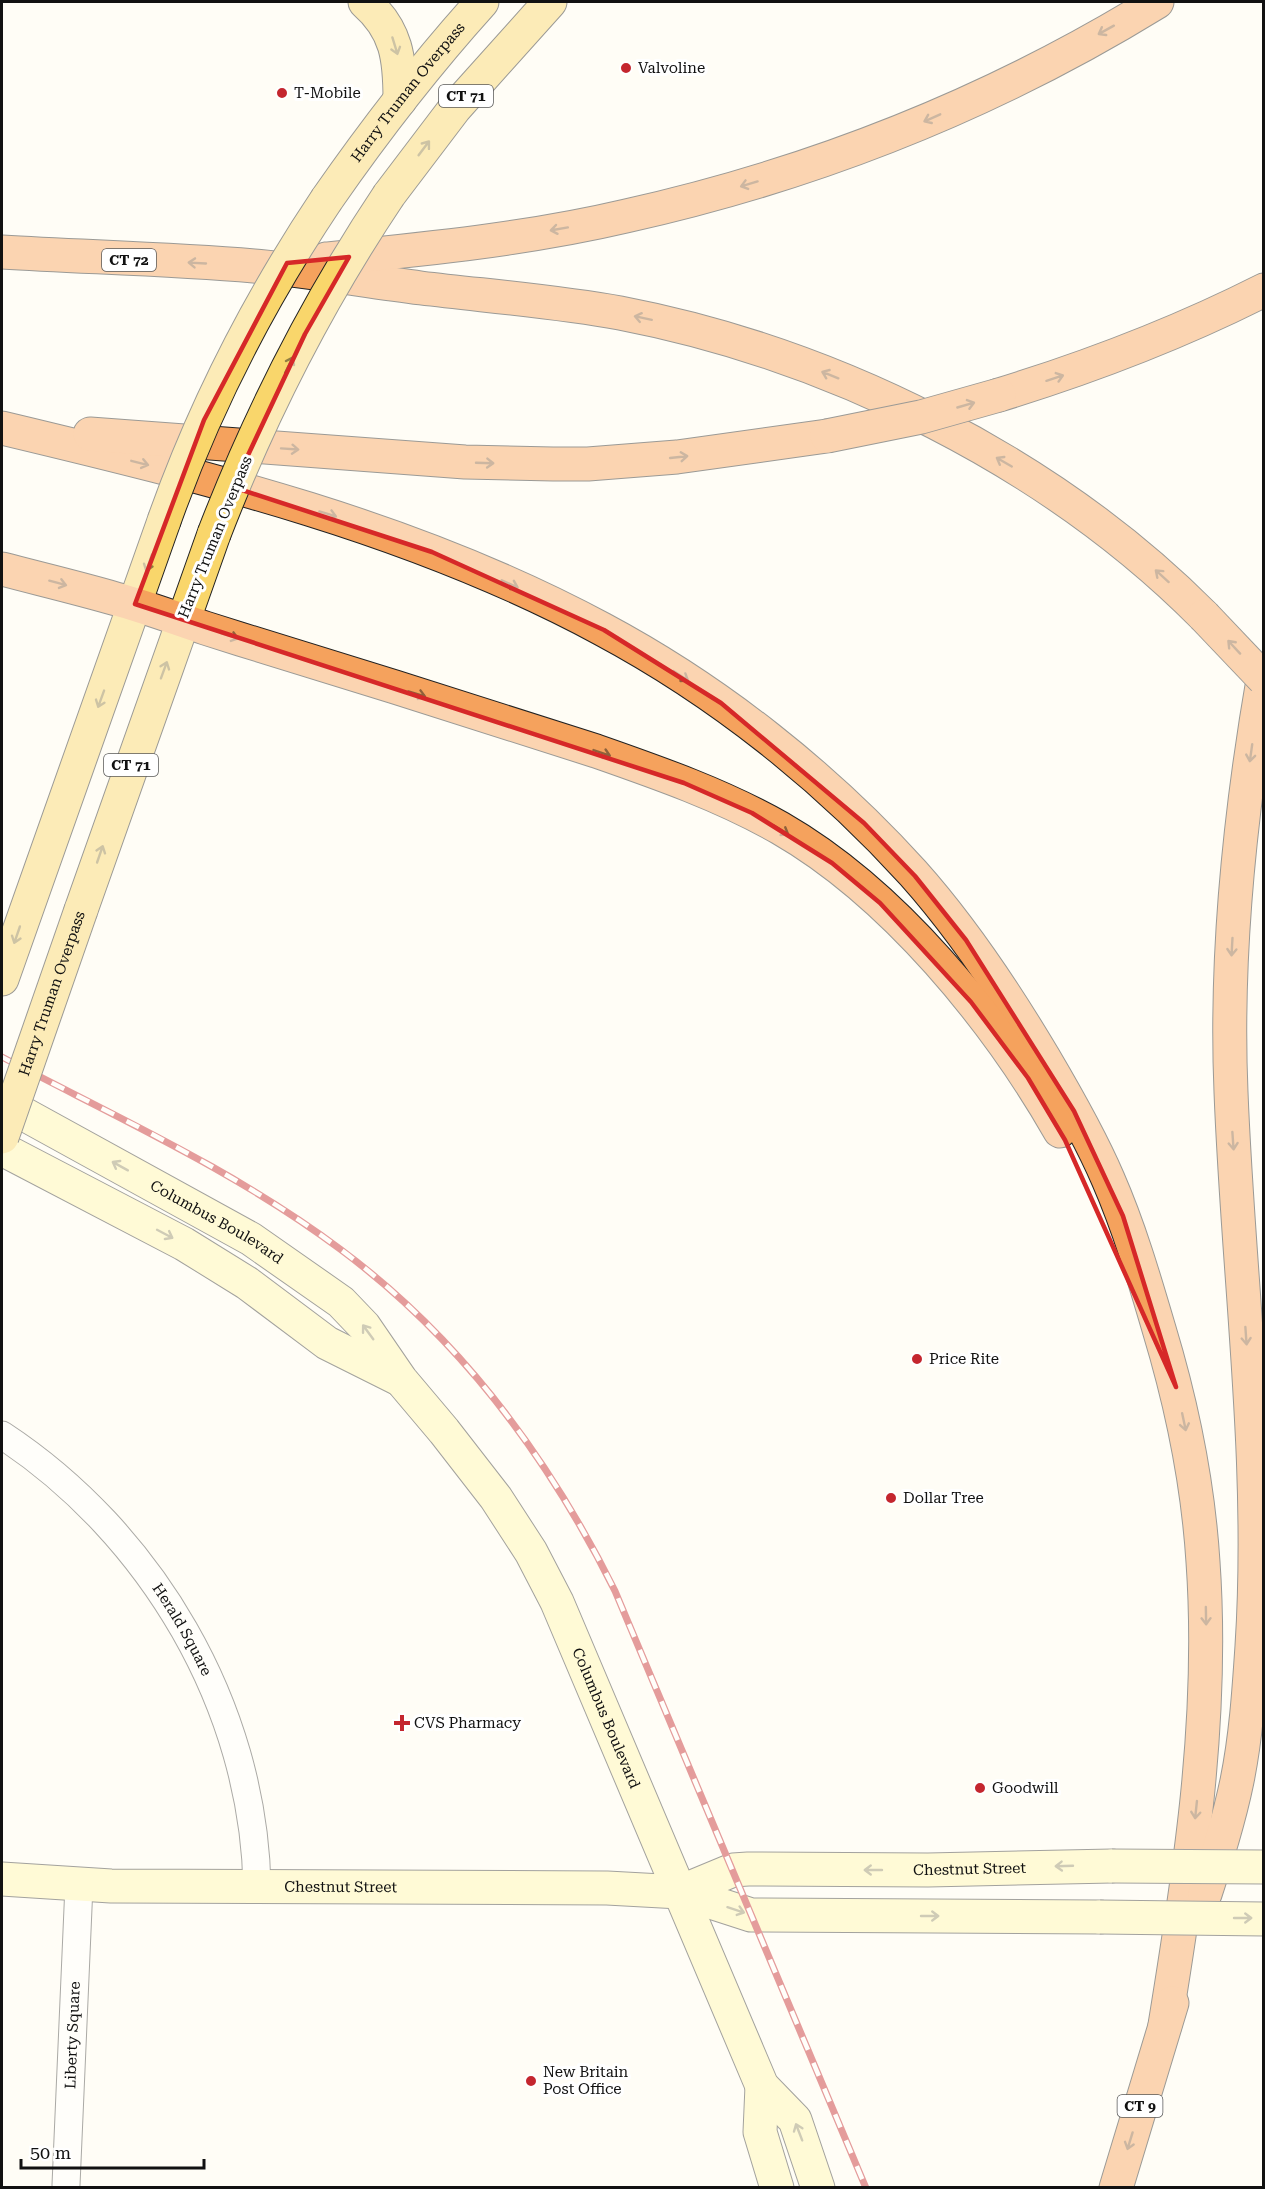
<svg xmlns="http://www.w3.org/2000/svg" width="1265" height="2189" viewBox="0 0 1265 2189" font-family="'Roboto Serif',serif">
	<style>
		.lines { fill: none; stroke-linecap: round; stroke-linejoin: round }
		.street-casing { stroke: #444; stroke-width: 29 }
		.secondary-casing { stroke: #333; stroke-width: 35 }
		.primary-casing { stroke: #222; stroke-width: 35 }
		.highway-casing { stroke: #222; stroke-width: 35 }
		.street { stroke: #fff; stroke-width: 27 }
		.secondary { stroke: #fff6b0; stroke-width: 33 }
		.primary { stroke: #f9d66b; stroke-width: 33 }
		.highway { stroke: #f5a25d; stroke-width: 33 }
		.rail-casing { stroke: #c4262e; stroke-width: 7 }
		.rail { stroke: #fff; stroke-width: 4.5; stroke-dasharray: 14; stroke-linecap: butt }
		.secondary-bridge-casing { stroke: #333; stroke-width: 35; stroke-linecap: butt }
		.primary-bridge-casing { stroke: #222; stroke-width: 35; stroke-linecap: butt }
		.highway-bridge-casing { stroke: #222; stroke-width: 35; stroke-linecap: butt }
		.secondary-bridge { stroke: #fff6b0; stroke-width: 33 }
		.primary-bridge { stroke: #f9d66b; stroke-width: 33 }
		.highway-bridge { stroke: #f5a25d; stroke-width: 33 }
		.oneway { stroke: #8e613b }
		.oneway2 { stroke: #917d42 }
		.oneway3 { stroke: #948f68 }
		.marked { fill: none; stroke: #d62828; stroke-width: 4.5; stroke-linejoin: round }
		.poi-dot { fill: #c4262e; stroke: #fff; stroke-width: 2 }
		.labels { text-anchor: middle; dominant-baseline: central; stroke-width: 6; stroke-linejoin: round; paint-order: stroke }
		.shield { fill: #fff; stroke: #585858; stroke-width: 1.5 }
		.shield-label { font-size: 14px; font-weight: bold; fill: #111 }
		.poi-label { font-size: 15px; fill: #111; stroke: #fff; text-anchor: start }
		.street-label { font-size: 15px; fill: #111; stroke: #fff }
	</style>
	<rect width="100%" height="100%" fill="#fffdf5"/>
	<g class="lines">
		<g class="street-casing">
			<g id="street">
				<path id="s1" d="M2,1435C151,1533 254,1706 257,1887"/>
				<path id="s2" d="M66,2185L79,1885"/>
			</g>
		</g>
		<g class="secondary-casing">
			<g id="secondary">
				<path id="s3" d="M2,1102L251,1239L341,1302L364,1326L401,1380L444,1431L496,1498L531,1552L557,1602L762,2086L795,2120L818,2188"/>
				<path d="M2,1149L184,1244L247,1283L327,1343L399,1379"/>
				<path id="s4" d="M2,1879L111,1886L607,1888L680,1892L751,1915L1100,1917"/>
				<path id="s5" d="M680,1892L733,1870L748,1869L928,1870L1112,1866"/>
				<path d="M762,2086L760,2132L777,2188"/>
			</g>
		</g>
		<g class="primary-casing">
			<g id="primary">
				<path d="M365,2C397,30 400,59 400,100"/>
				<path d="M389,195L455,108L550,2"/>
				<path id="s6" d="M327,199C375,130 426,64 482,2"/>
				<path d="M81,910L214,534"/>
				<path d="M2,979L164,521"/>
			</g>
		</g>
		<g class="highway-casing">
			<g id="highway">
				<path d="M2,252C85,257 170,259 254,266C310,271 365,281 421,288C487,296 554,301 620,313C833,354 1051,462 1204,616"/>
				<path d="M326,259C426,249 528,239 626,216C814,174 993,103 1157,2"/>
				<path d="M999,395C1090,367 1179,333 1264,290"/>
				<path d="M2,428C207,477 415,528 602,629C718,691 825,776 913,873C963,929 1006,994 1044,1058C1067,1097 1090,1137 1108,1179C1129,1227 1144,1278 1159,1329C1182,1405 1198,1483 1203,1562C1214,1718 1190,1872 1165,2025"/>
				<path d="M90,434L465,462L553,464H588L677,457L827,436"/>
				<path d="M2,569C40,579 78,588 116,599C146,607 175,618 205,628C268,648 331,667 395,687C462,708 529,729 596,751C659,773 722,795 780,828C893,893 996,1019 1060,1131"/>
				<path d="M1205,1894C1217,1857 1229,1820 1237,1781C1246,1737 1249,1691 1252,1646C1264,1461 1238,1277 1231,1092C1225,952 1240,812 1264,674"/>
				<path d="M1116,2188L1172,2003"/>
			</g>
		</g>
		<use href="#street" class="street"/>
		<use href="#secondary" class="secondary"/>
		<use href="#primary" class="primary"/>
		<use href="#highway" class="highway"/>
		<g class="rail-casing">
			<path id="rail" d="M2,1057C116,1117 236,1171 340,1249C460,1338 549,1458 615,1591L866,2188"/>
		</g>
		<use href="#rail" class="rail"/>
		<g class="secondary-bridge-casing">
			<g id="secondary-bridge">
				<path d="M1112,1866L1264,1867"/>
				<path d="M1100,1917L1264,1919"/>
			</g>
		</g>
		<g class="primary-bridge-casing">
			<g id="primary-bridge">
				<path d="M164,521C204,408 260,299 327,199"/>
				<path d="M214,534C260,415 318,301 389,195"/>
				<path id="s7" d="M2,1137L81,910"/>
			</g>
		</g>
		<g class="highway-bridge-casing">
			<g id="highway-bridge">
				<path d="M827,436L921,417L999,395"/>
				<path d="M1204,616L1264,679"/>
			</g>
		</g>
		<use href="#secondary-bridge" class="secondary-bridge"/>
		<use href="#primary-bridge" class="primary-bridge"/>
		<use href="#highway-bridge" class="highway-bridge"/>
	</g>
	<defs><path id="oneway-shaft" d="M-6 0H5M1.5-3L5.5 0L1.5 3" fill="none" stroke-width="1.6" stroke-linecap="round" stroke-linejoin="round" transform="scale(1.5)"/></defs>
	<g class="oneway">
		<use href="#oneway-shaft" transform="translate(1106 30) rotate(151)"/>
		<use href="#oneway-shaft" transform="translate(932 118) rotate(156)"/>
		<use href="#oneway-shaft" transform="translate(749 184) rotate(163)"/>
		<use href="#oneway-shaft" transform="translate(559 229) rotate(170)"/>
		<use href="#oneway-shaft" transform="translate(197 263) rotate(-177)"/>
		<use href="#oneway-shaft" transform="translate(643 318) rotate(-168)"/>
		<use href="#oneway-shaft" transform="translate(830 375) rotate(-158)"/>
		<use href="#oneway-shaft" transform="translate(1055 378) rotate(-18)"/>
		<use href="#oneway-shaft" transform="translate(966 405) rotate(-16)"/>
		<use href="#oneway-shaft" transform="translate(290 449) rotate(4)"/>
		<use href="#oneway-shaft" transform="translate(679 457) rotate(-6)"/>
		<use href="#oneway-shaft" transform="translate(1004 462) rotate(-150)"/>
		<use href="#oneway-shaft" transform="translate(140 463) rotate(14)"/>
		<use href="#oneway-shaft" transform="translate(485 463) rotate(2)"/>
		<use href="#oneway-shaft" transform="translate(328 514) rotate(17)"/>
		<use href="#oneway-shaft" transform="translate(1162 576) rotate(-138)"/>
		<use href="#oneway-shaft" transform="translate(58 583) rotate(15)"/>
		<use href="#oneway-shaft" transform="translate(510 584) rotate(24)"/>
		<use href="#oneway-shaft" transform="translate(230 636) rotate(17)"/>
		<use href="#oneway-shaft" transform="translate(1234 647) rotate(-133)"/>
		<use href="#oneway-shaft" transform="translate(681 676) rotate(33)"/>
		<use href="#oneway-shaft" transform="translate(417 694) rotate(17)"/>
		<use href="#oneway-shaft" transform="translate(602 753) rotate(19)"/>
		<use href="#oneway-shaft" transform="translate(1251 753) rotate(98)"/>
		<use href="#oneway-shaft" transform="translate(781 830) rotate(31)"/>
		<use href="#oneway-shaft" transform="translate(1232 947) rotate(93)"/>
		<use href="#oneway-shaft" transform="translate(1233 1141) rotate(86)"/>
		<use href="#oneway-shaft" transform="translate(1246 1336) rotate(86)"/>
		<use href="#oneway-shaft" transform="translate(1184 1422) rotate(78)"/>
		<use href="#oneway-shaft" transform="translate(1206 1616) rotate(89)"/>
		<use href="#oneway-shaft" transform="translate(1196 1810) rotate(96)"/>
		<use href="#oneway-shaft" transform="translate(1130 2141) rotate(107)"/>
	</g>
	<g class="oneway2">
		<use href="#oneway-shaft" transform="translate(395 46) rotate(73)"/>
		<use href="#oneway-shaft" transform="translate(424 148) rotate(-53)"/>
		<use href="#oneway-shaft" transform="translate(289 365) rotate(-64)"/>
		<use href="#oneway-shaft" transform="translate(149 563) rotate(109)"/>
		<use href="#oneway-shaft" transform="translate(164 670) rotate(-70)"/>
		<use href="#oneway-shaft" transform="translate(101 699) rotate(110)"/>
		<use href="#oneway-shaft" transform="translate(100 854) rotate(-71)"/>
		<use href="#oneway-shaft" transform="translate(17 935) rotate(109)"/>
	</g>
	<g class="oneway3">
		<use href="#oneway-shaft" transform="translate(120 1166) rotate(-151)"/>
		<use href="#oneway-shaft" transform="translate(165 1234) rotate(28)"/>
		<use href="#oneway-shaft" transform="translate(368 1332) rotate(-126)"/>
		<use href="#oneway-shaft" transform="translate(1064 1866) rotate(178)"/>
		<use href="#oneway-shaft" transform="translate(873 1870) rotate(-180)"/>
		<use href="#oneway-shaft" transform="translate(736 1910) rotate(18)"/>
		<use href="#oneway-shaft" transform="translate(930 1916)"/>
		<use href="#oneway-shaft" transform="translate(1243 1918)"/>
		<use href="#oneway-shaft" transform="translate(799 2132) rotate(-111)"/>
	</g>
	<path d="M0 0H1265V2189H0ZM349,257L305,334L233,487L432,552L604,630L721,703L864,823L915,876L966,940L1074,1111L1123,1216L1176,1387L1065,1140L1028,1078L971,1002L880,903L832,863L752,813L684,783L135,604L204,420L287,263Z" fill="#fffdf5" fill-opacity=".55" fill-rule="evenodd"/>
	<path class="marked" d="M349,257L305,334L233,487L432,552L604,630L721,703L864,823L915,876L966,940L1074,1111L1123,1216L1176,1387L1065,1140L1028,1078L971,1002L880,903L832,863L752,813L684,783L135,604L204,420L287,263Z"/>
	<g class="poi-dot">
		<circle cx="626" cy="68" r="6"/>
		<circle cx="282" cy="93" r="6"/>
		<circle cx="917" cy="1359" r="6"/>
		<circle cx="891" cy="1498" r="6"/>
		<path d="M399 1714h6v6h6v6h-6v6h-6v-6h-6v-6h6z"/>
		<circle cx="980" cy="1788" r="6"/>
		<circle cx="531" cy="2081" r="6"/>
	</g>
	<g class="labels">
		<g class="shield">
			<rect x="439" y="85" width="54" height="22" rx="4.5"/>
			<rect x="102" y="249" width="54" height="22" rx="4.5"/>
			<rect x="104" y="754" width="54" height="22" rx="4.5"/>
			<rect x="1117.5" y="2095" width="45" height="22" rx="4.5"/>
		</g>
		<g class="shield-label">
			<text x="466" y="96">CT 71</text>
			<text x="129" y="260">CT 72</text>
			<text x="131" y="765">CT 71</text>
			<text x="1140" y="2106">CT 9</text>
		</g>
		<g class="poi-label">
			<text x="638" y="68">Valvoline</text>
			<text x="294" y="93">T-Mobile</text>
			<text x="929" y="1359">Price Rite</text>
			<text x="903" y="1498">Dollar Tree</text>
			<text x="414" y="1723">CVS Pharmacy</text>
			<text x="992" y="1788">Goodwill</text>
			<text x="543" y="2072">New Britain<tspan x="543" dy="17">Post Office</tspan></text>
		</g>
		<g class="street-label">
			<text stroke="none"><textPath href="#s6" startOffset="134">Harry Truman Overpass</textPath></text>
			<text transform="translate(215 537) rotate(-68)">Harry Truman Overpass</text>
			<text stroke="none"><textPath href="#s7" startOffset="152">Harry Truman Overpass</textPath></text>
			<text stroke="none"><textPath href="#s3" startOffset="246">Columbus Boulevard</textPath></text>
			<text stroke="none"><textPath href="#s1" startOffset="268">Herald Square</textPath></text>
			<text stroke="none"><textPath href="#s3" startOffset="891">Columbus Boulevard</textPath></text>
			<text stroke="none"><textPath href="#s5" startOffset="294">Chestnut Street</textPath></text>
			<text stroke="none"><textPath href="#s4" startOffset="339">Chestnut Street</textPath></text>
			<text stroke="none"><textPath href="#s2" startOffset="150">Liberty Square</textPath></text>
		</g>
	</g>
	<rect width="1265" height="2189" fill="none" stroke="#111111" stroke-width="6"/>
	<path d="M21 2159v9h183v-9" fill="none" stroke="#111111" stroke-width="3"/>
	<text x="30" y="2159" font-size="18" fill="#111111" stroke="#ffffff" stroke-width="4.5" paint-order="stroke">50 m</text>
</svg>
